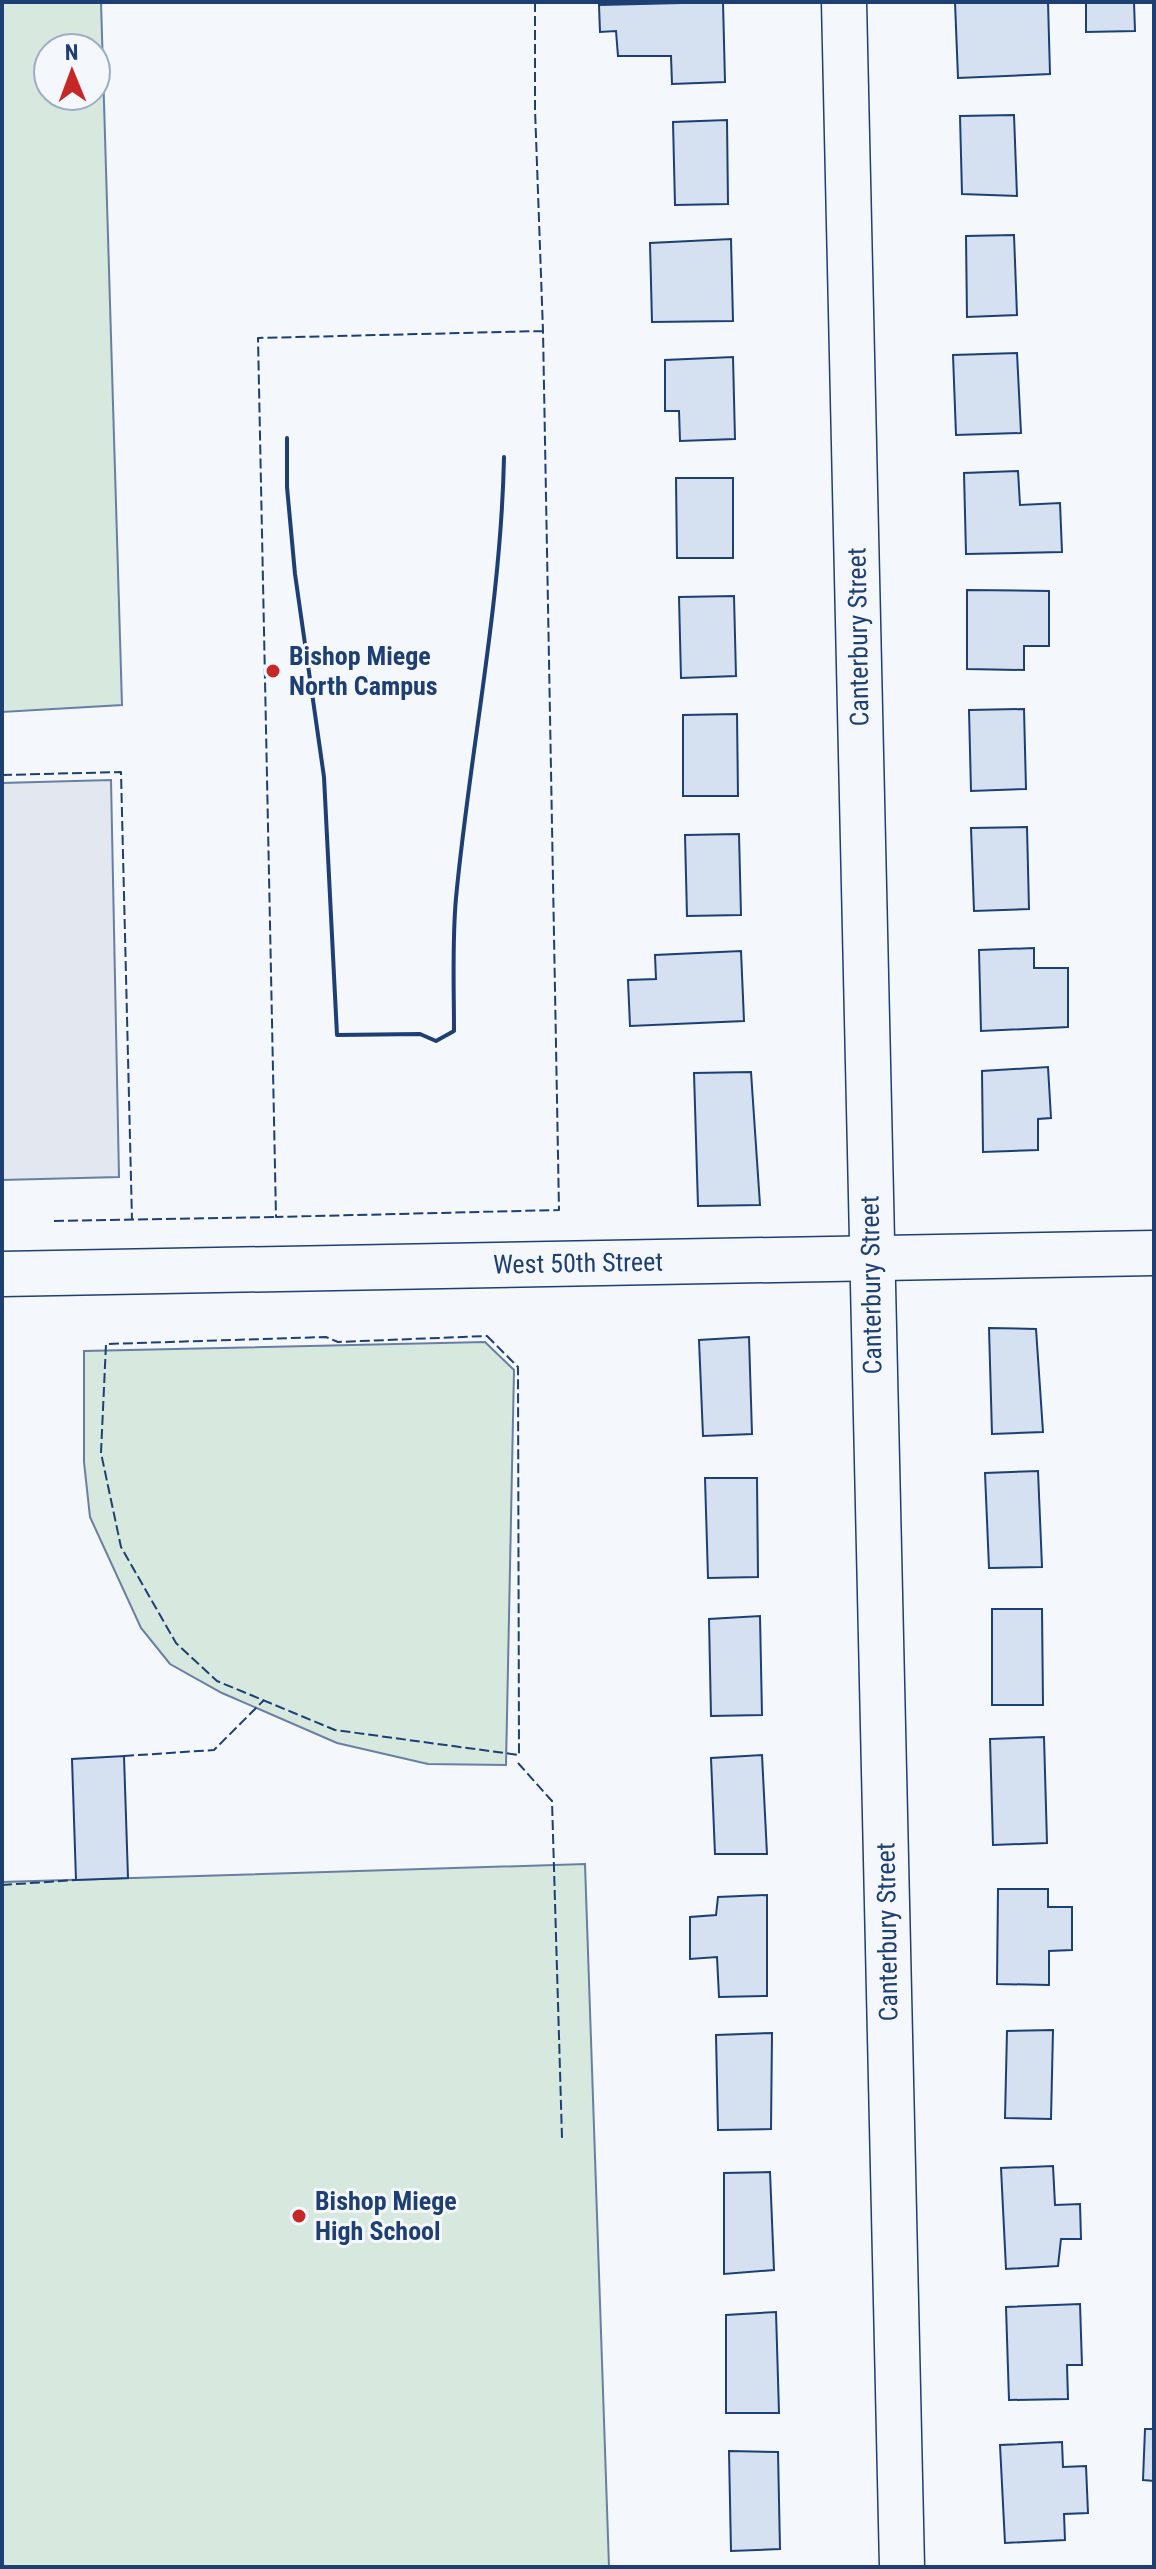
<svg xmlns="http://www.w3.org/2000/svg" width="1156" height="2569" viewBox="0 0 1156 2569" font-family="'Roboto Condensed',sans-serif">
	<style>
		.green { fill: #d7e8df; stroke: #687fa3; stroke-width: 2; fill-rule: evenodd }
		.parking { fill: #e3e8f0; stroke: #687fa3; stroke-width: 2 }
		.building { fill: #d5e0f0; stroke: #1d3f73; stroke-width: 2 }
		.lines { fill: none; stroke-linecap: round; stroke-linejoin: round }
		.minor-casing { stroke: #1d3f73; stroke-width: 47 }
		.minor { stroke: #f4f7fb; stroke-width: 44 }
		.fence { stroke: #1d3f73; stroke-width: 2; stroke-dasharray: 10 4; stroke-linecap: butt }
		.wall { stroke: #1d3f73; stroke-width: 4 }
		.poi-dot { fill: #c62828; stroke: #f4f7fb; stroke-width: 3 }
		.labels { text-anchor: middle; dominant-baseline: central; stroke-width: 6; stroke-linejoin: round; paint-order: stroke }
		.street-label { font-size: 26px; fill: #1d3f73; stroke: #f4f7fb }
		.poi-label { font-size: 26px; font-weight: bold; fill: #1d3f73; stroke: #f4f7fb; text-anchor: start }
	</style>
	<rect width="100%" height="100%" fill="#f4f7fb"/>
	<g class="green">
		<path d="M2,2H101L122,705L2,712ZM48,48H96V96H48Z"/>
		<path d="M485,1342L514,1370L506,1765L428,1764L337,1743L222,1693L170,1664L141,1628L90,1517L84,1462V1351Z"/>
		<path d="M585,1864L609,2567H2V1882Z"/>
	</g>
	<path class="parking" d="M111,780L119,1177L2,1180V783Z"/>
	<g class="building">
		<path d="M723,2L725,82L672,84L671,56H618L616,31L600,32L599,5Z"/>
		<path d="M955,2H1048L1050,74L958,78Z"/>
		<path d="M1086,2H1134L1135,31L1086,32Z"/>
		<path d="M1014,115L1017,196L962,194L960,116Z"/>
		<path d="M727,120L728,204L675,205L673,122Z"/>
		<path d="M1014,235L1017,315L967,317L966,236Z"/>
		<path d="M731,239L733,321L652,322L650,243Z"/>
		<path d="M1017,353L1021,433L956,435L953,355Z"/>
		<path d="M733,357L735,439L680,441L679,411H665V360Z"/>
		<path d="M1018,471L1020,505L1060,503L1062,552L966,554L964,473Z"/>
		<path d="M676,478H733V558H677Z"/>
		<path d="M967,590L1049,591V646H1024V670L967,669Z"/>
		<path d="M734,596L736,676L681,678L679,597Z"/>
		<path d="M1024,709L1026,789L971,791L969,710Z"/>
		<path d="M737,714L738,796H683V715Z"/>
		<path d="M1027,827L1029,909L974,911L971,828Z"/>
		<path d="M739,834L741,915L687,916L685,835Z"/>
		<path d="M1034,948V968H1068V1027L981,1031L979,950Z"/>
		<path d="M741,951L744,1021L630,1026L628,980L656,979L655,955Z"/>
		<path d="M1048,1067L1051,1118L1038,1119V1150L983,1152L982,1071Z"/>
		<path d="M751,1072L760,1205L698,1206L694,1073Z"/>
		<path d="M989,1328L1036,1329L1043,1432L992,1434Z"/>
		<path d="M749,1337L752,1434L703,1436L699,1340Z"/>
		<path d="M1038,1471L1042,1567L989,1568L985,1473Z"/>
		<path d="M705,1478H757L758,1577L708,1578Z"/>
		<path d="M992,1609H1042L1043,1705H992Z"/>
		<path d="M760,1616L762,1715L711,1716L709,1619Z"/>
		<path d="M1044,1737L1047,1843L993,1845L990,1739Z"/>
		<path d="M762,1755L767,1854H715L711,1758Z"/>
		<path d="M124,1756L128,1878L76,1880L72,1759Z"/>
		<path d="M998,1889H1048V1907H1072V1950L1049,1951V1985L997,1984Z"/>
		<path d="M767,1895V1996L719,1997L717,1957L690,1959V1917L716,1915L718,1897Z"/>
		<path d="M1053,2030L1051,2119L1005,2118L1007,2031Z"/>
		<path d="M772,2033L771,2129L718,2130L716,2035Z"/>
		<path d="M1053,2166L1055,2205L1080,2204L1081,2239H1061L1058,2266L1006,2269L1001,2168Z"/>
		<path d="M770,2172L774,2270L724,2274V2173Z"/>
		<path d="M1080,2304L1082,2365H1067L1068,2399L1009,2400L1006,2307Z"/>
		<path d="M776,2312L779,2413H726V2315Z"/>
		<path d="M1145,2429H1154V2481L1143,2480Z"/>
		<path d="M1062,2442L1063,2467L1086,2466L1088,2513L1064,2514L1065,2540L1005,2543L1000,2445Z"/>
		<path d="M729,2451L778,2452L780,2549L731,2551Z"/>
	</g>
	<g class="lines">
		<g class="minor-casing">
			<g id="minor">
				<path d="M844,2L902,2567"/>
				<path d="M2,1274L1154,1253"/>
			</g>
		</g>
		<use href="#minor" class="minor"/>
		<g class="fence">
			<path d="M535,2V109L543,331L559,1210L276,1217L258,338L543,331"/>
			<path d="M2,775L121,772L132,1220"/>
			<path d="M54,1221L276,1217"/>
			<path d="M487,1336L518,1367L519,1755L335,1730L217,1681L176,1643L121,1547L101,1453L106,1344L326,1337L338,1342Z"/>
			<path d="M124,1756L214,1750L264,1700"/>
			<path d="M518,1763L552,1801L562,2138"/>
			<path d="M2,1885L76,1880"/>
		</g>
		<path class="wall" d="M287,438V487L295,574L324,777L337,1035L420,1034L436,1041L454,1031C454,987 452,942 456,898C470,750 501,606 504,457"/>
	</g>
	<g class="poi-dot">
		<circle cx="273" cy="671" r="8"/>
		<circle cx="299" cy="2216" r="8"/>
	</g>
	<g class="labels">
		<g class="street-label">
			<text transform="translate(858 637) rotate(-91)">Canterbury Street</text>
			<text transform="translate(578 1263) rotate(-1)">West 50th Street</text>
			<text transform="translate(871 1285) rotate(-91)">Canterbury Street</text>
			<text transform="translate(887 1932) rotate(-91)">Canterbury Street</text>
		</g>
		<g class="poi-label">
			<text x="289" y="656">Bishop Miege<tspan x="289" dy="30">North Campus</tspan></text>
			<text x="315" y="2201">Bishop Miege<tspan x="315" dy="30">High School</tspan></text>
		</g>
	</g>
	<rect width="1156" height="2569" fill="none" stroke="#1d3f73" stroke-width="8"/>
	<g transform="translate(72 72) rotate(359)"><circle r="38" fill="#f4f7fb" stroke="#9eadc5" stroke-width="2"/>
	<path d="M0-6L14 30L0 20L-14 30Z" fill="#c62828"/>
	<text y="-12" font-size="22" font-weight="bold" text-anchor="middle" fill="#1d3f73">N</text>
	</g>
</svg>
